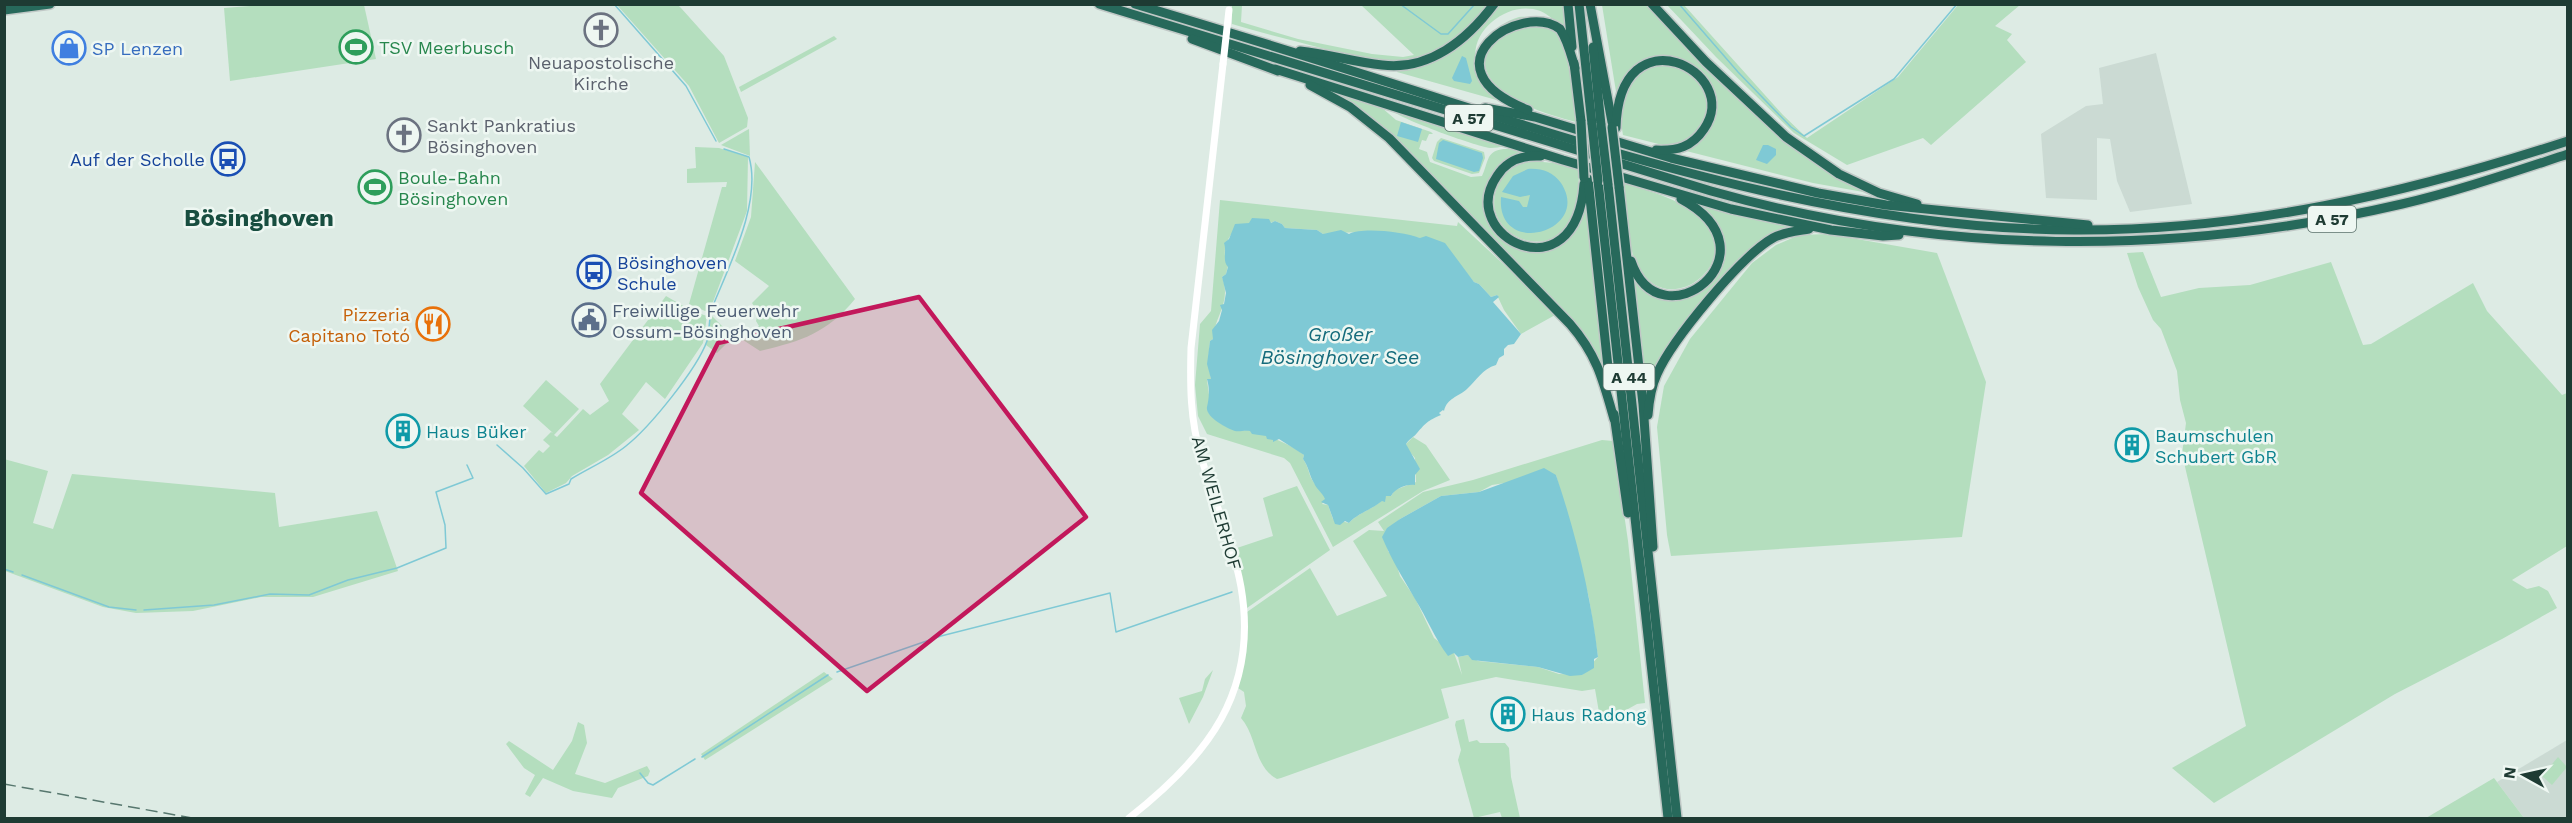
<svg xmlns="http://www.w3.org/2000/svg" width="2572" height="823" viewBox="0 0 2572 823" font-family="'Work Sans',sans-serif">
	<style>
		.built { fill: #cbdad3 }
		.green { fill: #b4debe; fill-rule: evenodd }
		.water { fill: #7fc9d5 }
		.lines { fill: none; stroke-linecap: round; stroke-linejoin: round }
		.stream { stroke: #7fc9d5; stroke-width: 1.5 }
		.motorway-casing { stroke: #c0c8c6; stroke-width: 12 }
		.tertiary { stroke: #fff; stroke-width: 7 }
		.motorway { stroke: #27695b; stroke-width: 9 }
		.rail { stroke: #57776e; stroke-width: 1.5; stroke-dasharray: 12 6; stroke-linecap: butt }
		.motorway-bridge-casing { stroke: #c0c8c6; stroke-width: 12; stroke-linecap: butt }
		.tertiary-bridge { stroke: #fff; stroke-width: 7 }
		.motorway-bridge { stroke: #27695b; stroke-width: 9 }
		.marked { fill: #c2185b; fill-opacity: 0.2; stroke: #c2185b; stroke-width: 4.5; stroke-linejoin: round }
		.labels { text-anchor: middle; dominant-baseline: central; stroke-width: 5; stroke-linejoin: round; paint-order: stroke }
		.shield { fill: #eef7f2; stroke: #5c736c; stroke-width: 1.5 }
		.shield-label { font-size: 16px; font-weight: bold; fill: #1e3b33 }
		.leisure-label { font-size: 18px; fill: #27864d; stroke: #eef7f2; text-anchor: start }
		.shop-label { font-size: 18px; fill: #366cbe; stroke: #eef7f2; text-anchor: start }
		.worship-label { font-size: 18px; fill: #5b616d; stroke: #eef7f2 }
		.transit-label { font-size: 18px; fill: #164399; stroke: #eef7f2; text-anchor: end }
		.service-label { font-size: 18px; fill: #4e5e75; stroke: #eef7f2; text-anchor: start }
		.food-label { font-size: 18px; fill: #c56008; stroke: #eef7f2; text-anchor: end }
		.culture-label { font-size: 18px; fill: #0d838f; stroke: #eef7f2; text-anchor: start }
		.street-label { font-size: 18px; fill: #1e3b33; stroke: #eef7f2 }
		.water-label { font-size: 20px; font-style: italic; fill: #146b7b; stroke: #eef7f2 }
		.district-label { font-size: 24px; font-weight: bold; fill: #184e40; stroke: #eef7f2 }
	</style>
	<rect width="100%" height="100%" fill="#ddebe4"/>
	<g class="built">
		<path d="M2156,53L2192,204L2130,212L2117,181L2110,139L2097,138V200L2046,198L2041,134L2086,106L2103,104L2099,68Z"/>
		<path d="M2567,740V818H2524L2497,782Z"/>
	</g>
	<g class="green">
		<path d="M276,4L364,5L376,59L230,81L224,8Z"/>
		<path d="M617,5H678L681,8L724,56L748,118L747,127L719,143L689,86Z"/>
		<path d="M1232,5H1242L1241,22L1298,39L1372,54L1403,57L1414,55L1361,5H1489C1432,72 1400,68 1321,48C1291,40 1261,33 1232,24Z"/>
		<path d="M1497,5H1565L1567,30C1555,24 1550,12 1533,9C1505,4 1470,31 1476,61C1479,75 1489,91 1500,101L1397,72L1398,69L1424,64Z"/>
		<path d="M1602,5H1652L1786,140L1880,195L1813,183L1623,135Z"/>
		<path d="M1667,5H1684L1783,115L1807,138L1898,77L1958,5H2020L1995,26L2012,34L2007,40L2026,62L1931,145L1923,138L1847,165L1794,133L1716,57Z"/>
		<path d="M1519,17C1574,13 1572,85 1576,122C1542,113 1467,92 1488,42C1494,29 1505,21 1519,17Z"/>
		<path d="M834,36L837,39L741,92L739,87Z"/>
		<path d="M1336,93L1381,107L1396,120L1431,132L1433,134H1429L1426,141L1422,140L1419,149L1427,152L1430,162L1471,177L1482,176C1485,170 1486,163 1489,157C1496,145 1515,149 1525,153L1511,158L1486,206L1506,241L1560,243L1574,231L1586,207L1603,366L1598,358L1483,230Z"/>
		<path d="M1393,111L1505,146C1500,147 1495,148 1491,148C1480,148 1398,118 1393,111Z"/>
		<path d="M749,129L750,156L721,145L747,130Z"/>
		<path d="M1441,138L1484,152L1485,158L1479,173L1472,174L1434,161L1432,158L1437,142Z"/>
		<path d="M695,147L719,148L748,157L747,211L710,310L705,311L689,304L722,187H726L727,182L687,183V169L696,168Z"/>
		<path d="M1531,161L1554,163L1579,169C1579,185 1578,201 1573,215C1555,267 1476,235 1498,185C1504,171 1517,164 1531,161Z"/>
		<path d="M755,162L855,299C826,334 801,341 760,351L740,338L746,330L751,333L759,326L756,321L758,313L752,303L769,286L735,261L751,217Z"/>
		<path d="M1624,183C1652,192 1685,200 1705,223C1742,265 1668,320 1639,268C1625,244 1627,210 1624,183Z"/>
		<path d="M1220,200L1448,225L1457,226L1458,222L1557,314L1521,334L1504,310L1497,295L1491,297L1479,284L1474,282L1456,260L1420,238L1375,231L1323,234L1317,230L1285,228L1282,224L1275,221C1267,226 1260,222 1251,223C1230,226 1219,249 1228,266L1226,274L1222,277C1232,303 1214,316 1213,339L1210,341L1208,363L1211,379L1207,380L1210,402L1208,412C1215,421 1225,427 1235,430C1239,432 1244,430 1249,430C1263,433 1293,445 1304,455L1303,459C1308,466 1308,471 1311,478C1315,486 1323,490 1326,499L1322,504L1328,505L1333,519L1349,523C1360,511 1376,509 1386,496H1391L1395,490L1416,482L1415,458L1408,450L1406,444L1413,437L1426,445L1450,480L1423,491L1333,547L1290,463L1284,458L1207,434L1198,416L1195,385L1200,324L1211,311Z"/>
		<path d="M1696,204L1789,226C1733,247 1679,345 1646,394L1633,279L1646,289L1691,295C1721,283 1734,247 1713,220C1709,214 1702,209 1696,204Z"/>
		<path d="M1828,234L1937,253L1986,382L1962,537L1671,556L1667,535L1657,427L1664,386L1690,339L1752,263L1776,245L1799,235Z"/>
		<path d="M2143,252L2161,297L2199,288L2250,285L2331,262L2363,345L2371,344L2473,283L2487,311L2562,395L2567,393V546L2512,580L2527,589L2539,586L2548,591L2557,608L2502,639L2395,694L2214,803L2172,768L2246,726L2182,454L2186,423L2180,400L2177,371L2161,329L2153,320L2138,287L2127,253Z"/>
		<path d="M666,296L692,311L707,316L703,343L665,399L646,382L622,414L639,430L608,455L572,476L566,483L546,493L524,466L539,450L543,453L550,446L543,440L551,432L553,433L523,406L546,380L579,409L554,435L557,437L583,409L590,415L609,401L600,384Z"/>
		<path d="M711,315L733,337L717,353L706,345Z"/>
		<path d="M1602,440L1613,441L1614,445L1628,541L1645,703L1637,704L1601,724L1595,689L1582,691L1496,677L1441,689L1449,718L1281,778L1277,779C1254,767 1257,736 1241,718L1246,706L1244,692L1238,688L1247,612L1310,568L1337,616L1387,596L1353,541L1369,530L1384,531L1378,522L1423,492L1473,480ZM1556,475L1589,598L1598,657L1582,675L1559,674L1538,667L1478,661L1468,655L1458,657L1462,675L1454,653L1434,638L1415,598L1400,576L1395,560L1388,551L1386,532L1400,519L1441,496L1479,492L1492,485Z"/>
		<path d="M4,459L48,471L33,523L53,529L72,474L275,493L279,527L377,511L398,571L313,597H261L193,611L136,613L103,607L5,571Z"/>
		<path d="M1297,486L1330,550L1247,608L1234,549L1273,536L1263,498Z"/>
		<path d="M1213,670L1203,697L1189,724L1179,698L1202,691L1205,679Z"/>
		<path d="M824,672L833,679L705,760L701,754Z"/>
		<path d="M1464,719L1469,742L1477,740L1480,743H1505L1509,748L1511,777L1520,818H1502L1500,812L1474,818L1458,760L1461,750L1455,725L1456,721Z"/>
		<path d="M578,722L584,725L587,743L575,774L605,783L647,766L650,771L648,776L618,788L612,798L573,791L543,778L530,797L525,794L535,775L524,768L506,744L509,741L553,770L572,741Z"/>
		<path d="M2558,757L2567,767L2552,785L2542,776Z"/>
		<path d="M2494,778L2524,818H2426Z"/>
	</g>
	<g class="water">
		<path d="M1462,56L1466,58L1472,81L1470,84L1454,81L1452,78Z"/>
		<path d="M1401,122L1422,129L1418,142L1397,136Z"/>
		<path d="M1443,140L1482,153L1483,158L1479,171L1474,172L1436,159L1439,143Z"/>
		<path d="M1763,145H1768L1776,149V155L1767,164L1756,160Z"/>
		<path d="M1528,169C1541,168 1553,172 1561,183C1593,232 1496,259 1501,197L1519,201L1523,207H1527L1530,195L1520,197L1502,192L1513,176Z"/>
		<path d="M1252,218L1269,219L1271,223L1275,221L1282,224L1285,228L1317,230L1323,234L1341,230L1349,234C1363,227 1403,232 1420,238L1426,236L1445,243L1474,282L1479,284L1491,297L1497,295L1499,297L1493,302L1521,334L1514,344L1508,345L1504,349V355L1499,358L1496,365C1482,369 1477,380 1467,389C1458,397 1447,398 1444,411L1443,410L1439,413L1441,415C1427,421 1426,423 1417,433C1413,438 1410,438 1406,444L1420,469L1415,475V485C1406,484 1396,488 1391,496H1386L1385,502L1382,501C1371,510 1358,513 1349,523L1345,521L1340,525L1335,524L1328,505L1321,502L1325,499C1322,492 1317,490 1314,483C1309,475 1309,467 1303,459L1304,455L1279,439L1273,442V440L1267,439L1266,436L1252,434L1250,431C1245,430 1239,432 1235,431C1228,429 1205,417 1207,407C1209,399 1210,389 1207,379H1211L1207,364L1210,341L1213,339L1212,330L1219,321L1222,310L1220,305L1224,304L1226,293L1222,277L1226,274L1228,267C1222,261 1227,251 1224,243L1229,239L1235,224L1249,223Z"/>
		<path d="M1544,468L1556,475C1576,534 1591,596 1598,657L1594,659V668L1582,675L1570,676L1538,667L1472,660L1468,655L1458,657L1454,653L1448,656C1434,637 1427,618 1415,599C1403,578 1391,559 1382,537L1387,528L1400,519L1441,496L1479,492Z"/>
	</g>
	<g class="lines">
		<g class="stream">
			<path d="M614,4L686,86L716,141"/>
			<path d="M1400,4L1441,34H1448L1475,4"/>
			<path d="M1679,4L1738,72L1791,127L1804,136L1894,79L1957,4"/>
			<path d="M712,308C729,266 762,202 749,157L724,149"/>
			<path d="M497,445L523,468L546,494L569,484L571,479C589,468 610,459 626,446C650,427 697,369 707,341C709,334 709,325 710,318"/>
			<path d="M4,569L13,572"/>
			<path d="M22,575L109,607L136,610"/>
			<path d="M144,610L214,605L270,594L309,595L348,580L397,568L446,548L445,525L436,492L473,478L467,465"/>
			<path d="M837,672L941,636L1110,593L1116,632L1232,592"/>
			<path d="M702,757L828,675"/>
			<path d="M640,773L648,783L653,785L695,759"/>
		</g>
		<g class="motorway-casing">
			<g id="motorway">
				<path d="M1099,4L1711,191C1937,255 2174,257 2402,204C2458,191 2513,172 2568,154"/>
				<path d="M1135,4C1241,36 1348,69 1453,103C1656,167 1860,229 2074,230C2246,231 2405,194 2568,141"/>
				<path d="M1568,4L1572,47"/>
				<path d="M1579,4L1592,124"/>
				<path d="M1590,4L1612,122"/>
				<path d="M1652,4L1706,62L1786,137L1839,174L1879,193L1917,204"/>
				<path d="M4,10L50,4"/>
				<path d="M1192,39L1278,71"/>
				<path d="M1593,47L1601,125"/>
				<path d="M1300,51C1328,54 1354,62 1382,65C1429,71 1467,40 1494,4"/>
				<path d="M1574,63L1581,121"/>
				<path d="M1275,69L1563,160L1731,209L1831,230L1883,236L1899,235"/>
				<path d="M1310,85L1350,107L1389,138L1570,324C1597,355 1603,380 1614,419"/>
				<path d="M1485,108L1535,117L1671,158L1818,193L1886,205L2088,225"/>
				<path d="M1528,110C1420,67 1520,0 1560,29C1568,41 1571,55 1575,68"/>
				<path d="M1616,128C1619,10 1744,71 1704,129C1692,147 1677,151 1656,150"/>
				<path d="M1541,156C1523,155 1507,160 1497,176C1455,237 1576,297 1584,184"/>
				<path d="M1588,179L1610,386"/>
				<path d="M1598,181L1668,818"/>
				<path d="M1608,184L1677,818"/>
				<path d="M1619,187L1643,404L1653,547"/>
				<path d="M1631,261C1660,347 1782,253 1681,199"/>
				<path d="M1614,414L1628,513"/>
				<path d="M1648,415C1649,401 1651,387 1657,374C1672,340 1741,256 1773,238C1784,232 1797,231 1809,229"/>
			</g>
		</g>
		<path class="tertiary" d="M1129,818C1207,757 1259,692 1241,587C1233,542 1213,500 1201,456C1190,420 1190,385 1191,348L1223,64"/>
		<use href="#motorway" class="motorway"/>
		<path class="rail" d="M4,784L192,818"/>
		<g class="motorway-bridge-casing">
			<g id="motorway-bridge">
				<path d="M1581,121L1584,178"/>
				<path d="M1592,124L1598,181"/>
				<path d="M1601,125L1608,184"/>
				<path d="M1612,127L1619,187"/>
			</g>
		</g>
		<path class="tertiary-bridge" d="M1223,64L1229,10"/>
		<use href="#motorway-bridge" class="motorway-bridge"/>
	</g>
	<path class="marked" d="M919,297L1086,517L867,691L641,493L718,343Z"/>
	<defs>
		<g id="church-ring" transform="scale(1.725)"><circle r="9.5" fill="#eef7f2" stroke="#6b7280" stroke-width="1.5"/><path d="M-1.2-6h2.4v3.5h3.3v2.4h-3.3V6h-2.4V-.1h-3.3v-2.4h3.3Z" fill="#6b7280"/></g>
		<g id="stadium-ring" transform="scale(1.725)"><circle r="9.5" fill="#eef7f2" stroke="#2e9e5b" stroke-width="1.5"/><path d="M0-5a6.5 5 0 1 0 0 10a6.5 5 0 1 0 0-10ZM-3.5-1.8h7v3.6h-7Z" fill="#2e9e5b"/></g>
		<g id="shop-ring" transform="scale(1.725)"><circle r="9.5" fill="#eef7f2" stroke="#3f7fe0" stroke-width="1.5"/><path d="M-5-2.5h2.3a2.7 3.5 0 0 1 5.4 0H5L5.5 6h-11ZM-1.5-2.5h3a1.5 2.3 0 0 0-3 0Z" fill="#3f7fe0"/></g>
		<g id="bus-ring" transform="scale(1.725)"><circle r="9.5" fill="#eef7f2" stroke="#1a4fb4" stroke-width="1.5"/><path d="M-5-6H5V4H4V6H2V4H-2V6H-4V4H-5ZM-3.5-4V0h7V-4ZM-3.5 1.2v1.5H-2V1.2ZM2 1.2v1.5H3.5V1.2Z" fill="#1a4fb4"/></g>
		<g id="civic-ring" transform="scale(1.725)"><circle r="9.5" fill="#eef7f2" stroke="#5c6f8a" stroke-width="1.5"/><path d="M-.6-6.5H3V-4.5H.6V-3L4-1V1h2V6H-6V1h2V-1L-.6-3ZM-1.2 2.5V6h2.4V2.5Z" fill="#5c6f8a"/></g>
		<g id="restaurant-ring" transform="scale(1.725)"><circle r="9.5" fill="#eef7f2" stroke="#e8710a" stroke-width="1.5"/><path d="M-5-6h1v4h1v-4h1v4h1v-4h1v5L-1.5 .5V6h-2V.5L-5-1ZM5-6V6H3V1.5H1.5Q1.5-4 5-6Z" fill="#e8710a"/></g>
		<g id="building-ring" transform="scale(1.725)"><circle r="9.5" fill="#eef7f2" stroke="#0f9aa8" stroke-width="1.5"/><path d="M-4-6H4V6H1V3H-1V6H-4ZM-2.5-4.3h1.7v1.8h-1.7ZM.8-4.3h1.7v1.8H.8ZM-2.5-1h1.7V.8h-1.7ZM.8-1h1.7V.8H.8Z" fill="#0f9aa8"/></g>
	</defs>
	<g fill-rule="evenodd">
		<use href="#church-ring" x="601" y="30"/>
		<use href="#stadium-ring" x="356" y="47"/>
		<use href="#shop-ring" x="69" y="48"/>
		<use href="#church-ring" x="404" y="135"/>
		<use href="#bus-ring" x="228" y="159"/>
		<use href="#stadium-ring" x="375" y="187"/>
		<use href="#bus-ring" x="594" y="272"/>
		<use href="#civic-ring" x="589" y="320"/>
		<use href="#restaurant-ring" x="433" y="324"/>
		<use href="#building-ring" x="403" y="431"/>
		<use href="#building-ring" x="2132" y="445"/>
		<use href="#building-ring" x="1508" y="714"/>
	</g>
	<g class="labels">
		<g class="shield">
			<rect x="1445" y="105" width="48" height="26" rx="4.5"/>
			<rect x="2308" y="206" width="48" height="26" rx="4.5"/>
			<rect x="1603.5" y="364" width="51" height="26" rx="4.5"/>
		</g>
		<g class="shield-label">
			<text x="1469" y="118">A 57</text>
			<text x="2332" y="219">A 57</text>
			<text x="1629" y="377">A 44</text>
		</g>
		<g class="leisure-label">
			<text x="379" y="47">TSV Meerbusch</text>
			<text x="398" y="177">Boule-Bahn<tspan x="398" dy="21">Bösinghoven</tspan></text>
		</g>
		<g class="shop-label">
			<text x="92" y="48">SP Lenzen</text>
		</g>
		<g class="worship-label">
			<text x="601" y="62">Neuapostolische<tspan x="601" dy="21">Kirche</tspan></text>
			<text x="427" y="125" text-anchor="start">Sankt Pankratius<tspan x="427" dy="21">Bösinghoven</tspan></text>
		</g>
		<g class="transit-label">
			<text x="205" y="159">Auf der Scholle</text>
			<text x="617" y="262" text-anchor="start">Bösinghoven<tspan x="617" dy="21">Schule</tspan></text>
		</g>
		<g class="service-label">
			<text x="612" y="310">Freiwillige Feuerwehr<tspan x="612" dy="21">Ossum-Bösinghoven</tspan></text>
		</g>
		<g class="food-label">
			<text x="410" y="314">Pizzeria<tspan x="410" dy="21">Capitano Totó</tspan></text>
		</g>
		<g class="culture-label">
			<text x="426" y="431">Haus Büker</text>
			<text x="2155" y="435">Baumschulen<tspan x="2155" dy="21">Schubert GbR</tspan></text>
			<text x="1531" y="714">Haus Radong</text>
		</g>
		<g class="street-label">
			<text transform="translate(1217 503) rotate(74)">AM WEILERHOF</text>
		</g>
		<g class="water-label">
			<text x="1340" y="334">Großer<tspan x="1340" dy="23">Bösinghover See</tspan></text>
		</g>
		<g class="district-label">
			<text x="259" y="218">Bösinghoven</text>
		</g>
	</g>
	<rect width="2572" height="823" fill="none" stroke="#1e3b33" stroke-width="12"/>
	<g transform="translate(2524 775) rotate(278)" stroke="#eef7f2" stroke-width="4.5" paint-order="stroke">
	<path d="M0-4.5L10 22L0 15L-10 22Z" fill="#1e3b33"/>
	<text y="-9" font-size="16" font-weight="bold" text-anchor="middle" fill="#1e3b33">N</text>
	</g>
</svg>
